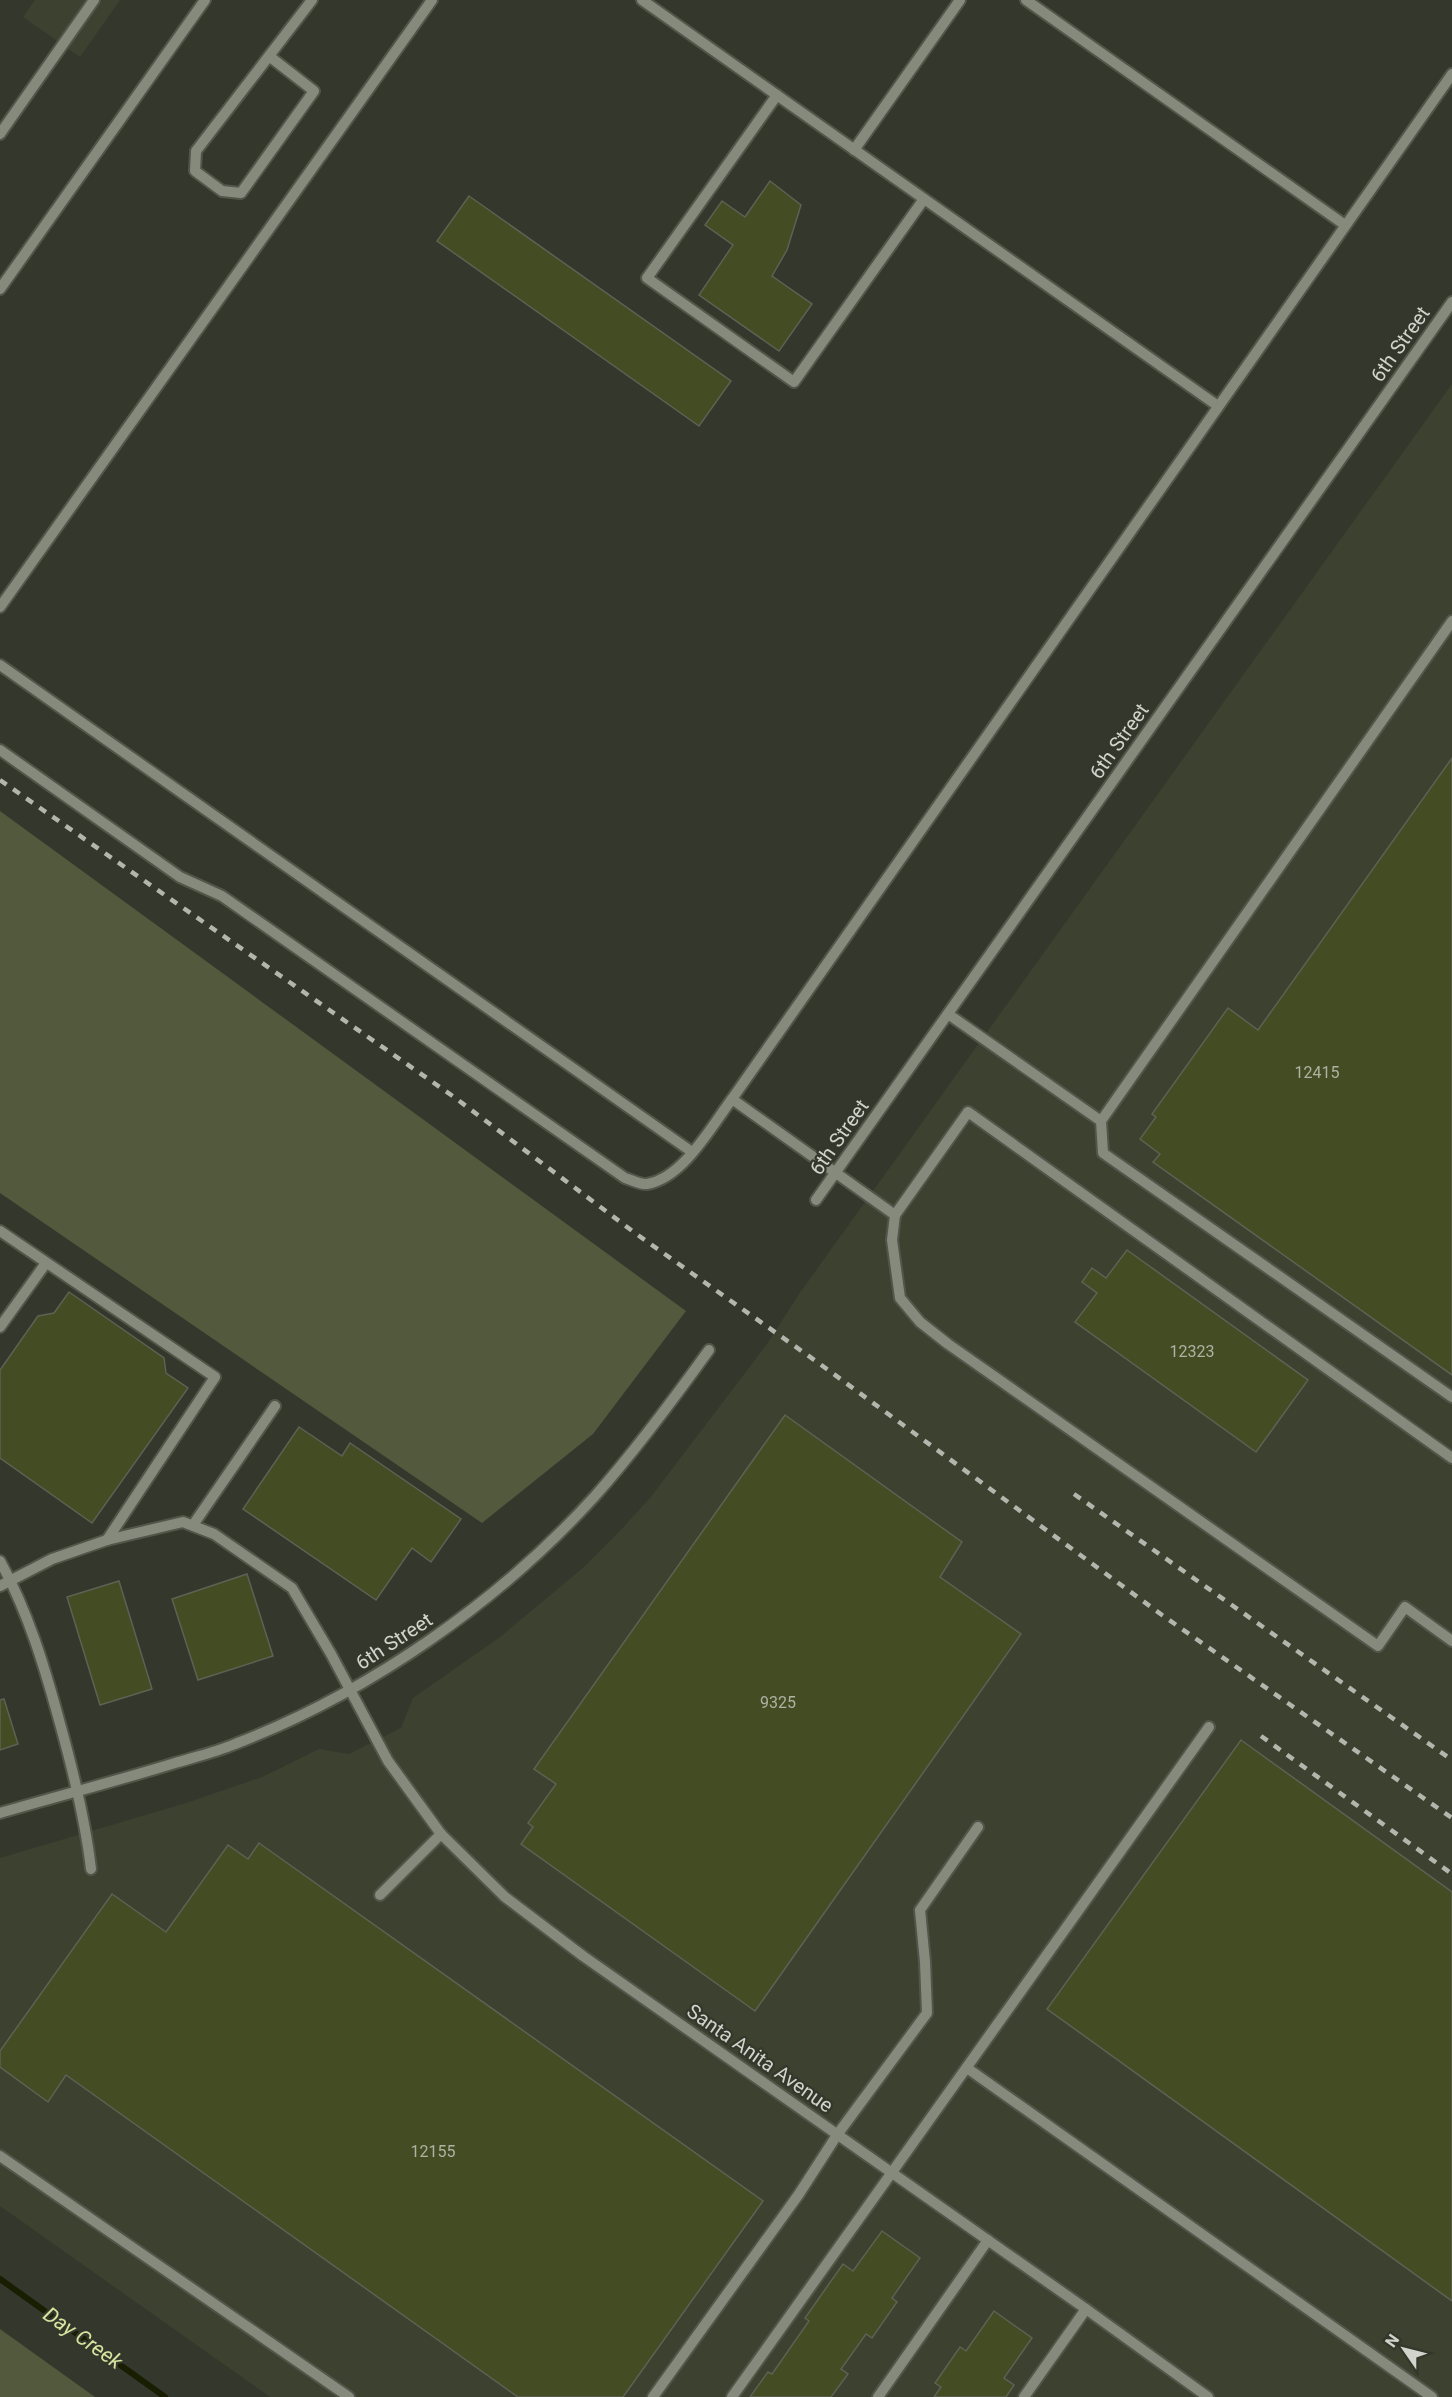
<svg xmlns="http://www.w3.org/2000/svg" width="1452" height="2397" viewBox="0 0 1452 2397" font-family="Roboto,sans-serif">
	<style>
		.built { fill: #3d412f }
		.green { fill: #53593d }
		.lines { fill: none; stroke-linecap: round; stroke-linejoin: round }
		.stream { stroke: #191d01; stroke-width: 6 }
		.building { fill: #444c24; stroke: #5e6154; stroke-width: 1.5 }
		.minor-casing { stroke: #53554a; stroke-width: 14 }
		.minor { stroke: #868a7c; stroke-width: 10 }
		.rail { stroke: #b4b6ad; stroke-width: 4.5; stroke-dasharray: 8 8; stroke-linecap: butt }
		.labels { text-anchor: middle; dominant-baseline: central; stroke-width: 4.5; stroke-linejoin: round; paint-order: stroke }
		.number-label { font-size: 16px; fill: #aeb2a2 }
		.street-label { font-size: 20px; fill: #d2d4cc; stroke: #34372b }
		.water-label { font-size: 21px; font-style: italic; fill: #d6e5a0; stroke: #34372b }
	</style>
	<rect width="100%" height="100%" fill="#34372b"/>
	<g class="built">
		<path d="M35,0H120L80,57L23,17Z"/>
		<path d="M1452,384V2397H270L0,2206V1858L186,1803L262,1777L319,1749L349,1754L401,1728L413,1698L500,1637L584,1567L617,1534L650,1498L767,1344L799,1294Z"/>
	</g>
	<g class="green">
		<path d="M0,811L686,1311L593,1434L482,1523L0,1193Z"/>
		<path d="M0,2329L95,2397H0Z"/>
	</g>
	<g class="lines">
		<path class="stream" d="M0,2279L165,2397"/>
	</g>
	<g class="building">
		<path d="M770,181L801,205L787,250L772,276L812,304L779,351L699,295L733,245L705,225L722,201L745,217Z"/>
		<path d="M469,196L731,381L699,426L437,241Z"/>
		<path d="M1452,758V1375L1153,1162L1160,1154L1140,1139L1156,1117L1152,1114L1228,1008L1258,1030Z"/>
		<path d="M1127,1250L1308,1380L1256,1452L1075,1322L1097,1293L1082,1282L1092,1268L1106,1278Z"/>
		<path d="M69,1292L164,1358L166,1373L188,1388L92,1523L0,1458V1370L38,1316L54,1313Z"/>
		<path d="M785,1415L962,1542L940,1577L1021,1634L755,2011L521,1844L533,1827L528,1823L556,1784L534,1769Z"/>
		<path d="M299,1427L342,1456L350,1443L461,1519L431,1562L412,1548L376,1600L243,1509Z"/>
		<path d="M247,1574L273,1656L198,1680L172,1599Z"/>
		<path d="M119,1581L152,1689L100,1705L67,1597Z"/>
		<path d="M4,1699L18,1744L0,1750V1700Z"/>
		<path d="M1241,1740L1452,1892V2301L1047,2009Z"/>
		<path d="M259,1843L763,2201L623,2397H518L66,2075L48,2102L0,2067V2051L112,1894L166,1932L228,1845L248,1859Z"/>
		<path d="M882,2231L920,2258L892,2298L897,2302L872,2338L866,2334L841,2369L848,2374L831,2397H750L768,2372L772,2374L809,2321L805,2318L843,2264L853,2271Z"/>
		<path d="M994,2311L1032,2338L1004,2378L1014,2385L1006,2397H934L941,2387L935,2383L960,2347L966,2351Z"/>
	</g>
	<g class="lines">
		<g class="minor-casing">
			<g id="minor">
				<path d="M642,0L1218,406"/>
				<path d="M1026,0L1345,225"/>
				<path d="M269,56L314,91L241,193L222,191L195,171L196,151L312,0"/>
				<path d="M777,95L647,278L794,382L924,199"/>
				<path d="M0,134L94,0"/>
				<path d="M854,150L960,0"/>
				<path d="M0,289L205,0"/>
				<path d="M0,607L432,0"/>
				<path d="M1452,621L1101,1121L1103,1153L1452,1397"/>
				<path d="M0,665L692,1152"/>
				<path d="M0,750L180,877L222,896L625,1178C632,1180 641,1185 647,1184C683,1178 711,1127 732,1099L895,1215L892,1240L900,1298L920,1322L948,1344L1378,1646L1405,1607L1452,1641"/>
				<path d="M948,1014L1101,1121"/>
				<path d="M732,1099L1452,74"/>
				<path d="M816,1200L1452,302"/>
				<path d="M895,1215L968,1112L1452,1458"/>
				<path d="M0,1231L215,1377L107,1540"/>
				<path d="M0,1327L46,1263"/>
				<path d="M193,1525L275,1406"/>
				<path d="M0,1561C28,1612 44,1665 59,1720C73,1770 85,1818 91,1869"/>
				<path d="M0,1586L52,1559L107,1540L183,1522L214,1534L292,1588L331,1654L388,1761L441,1834L505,1897L583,1956L1086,2309L1208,2397"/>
				<path d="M0,1813C58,1796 117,1781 175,1763C195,1757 216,1752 235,1744C368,1693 499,1602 595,1496C636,1450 673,1400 709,1350"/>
				<path d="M380,1895L441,1834"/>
				<path d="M967,2068L1432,2397"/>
				<path d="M0,2156L349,2397"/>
				<path d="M653,2397L799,2194L837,2135L927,2013L925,1962L920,1910L978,1827"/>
				<path d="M732,2397L1209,1727"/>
				<path d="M878,2397L988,2240"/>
				<path d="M1024,2397L1086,2309"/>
			</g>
		</g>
		<use href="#minor" class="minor"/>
		<g class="rail">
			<path d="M0,780L454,1097L635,1233L820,1364L1162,1615L1452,1818"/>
			<path d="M1074,1494L1452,1760"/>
			<path d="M1261,1736L1452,1874"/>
		</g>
	</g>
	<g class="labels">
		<g class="number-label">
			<text x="1317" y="1072">12415</text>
			<text x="1192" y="1351">12323</text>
			<text x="778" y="1702">9325</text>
			<text x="433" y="2151">12155</text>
		</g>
		<g class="street-label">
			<text transform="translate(1400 344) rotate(-55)">6th Street</text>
			<text transform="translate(1119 741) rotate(-55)">6th Street</text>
			<text transform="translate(839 1137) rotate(-55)">6th Street</text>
			<text transform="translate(394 1641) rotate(-33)">6th Street</text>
			<text transform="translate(760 2058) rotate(35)">Santa Anita Avenue</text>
		</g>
		<g class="water-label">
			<text transform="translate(83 2338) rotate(35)">Day Creek</text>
		</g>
	</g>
	<g transform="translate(1404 2349) rotate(305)" stroke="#34372b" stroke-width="4.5" paint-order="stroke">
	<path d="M0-4.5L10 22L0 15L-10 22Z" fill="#d2d4cc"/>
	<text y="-9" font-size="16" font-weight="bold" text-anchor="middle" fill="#d2d4cc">N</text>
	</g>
</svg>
